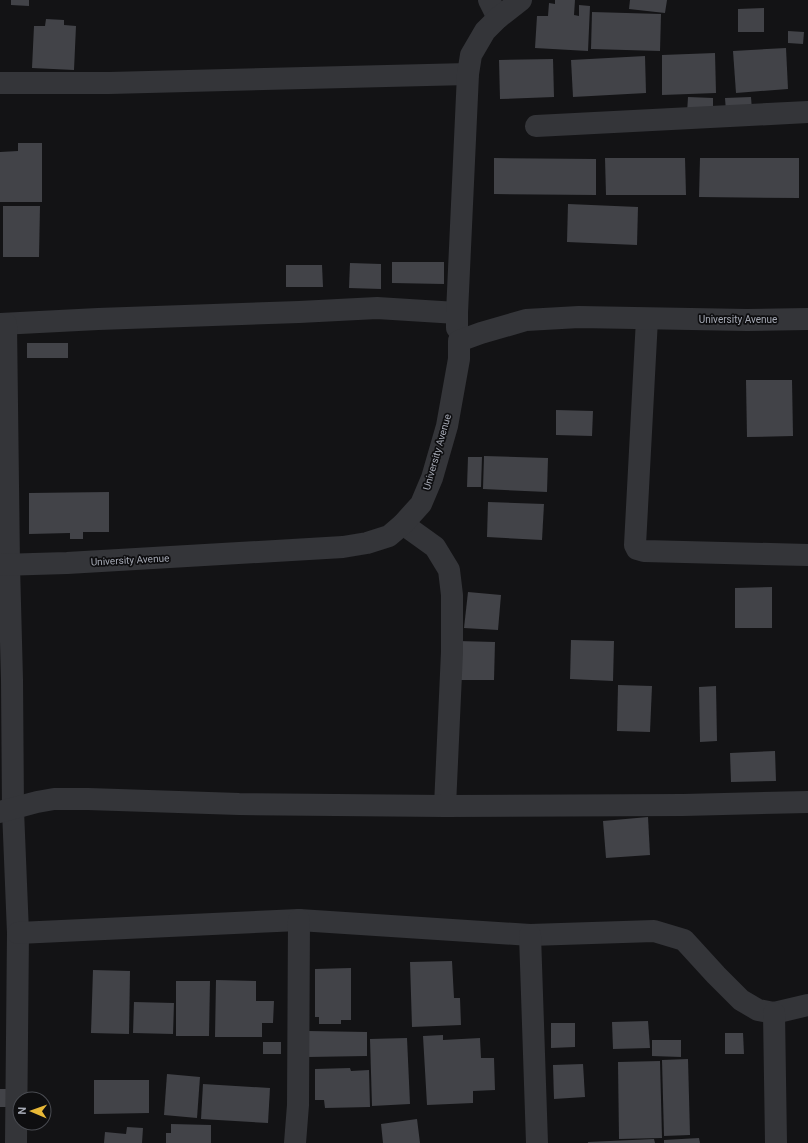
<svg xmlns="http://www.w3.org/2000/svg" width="808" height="1143" viewBox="0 0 808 1143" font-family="Roboto,sans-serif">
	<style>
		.building { fill: #424348 }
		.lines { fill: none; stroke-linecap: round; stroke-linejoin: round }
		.minor { stroke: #343539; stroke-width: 22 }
		.labels { text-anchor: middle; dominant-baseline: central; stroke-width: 3.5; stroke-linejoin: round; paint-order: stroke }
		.street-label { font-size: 10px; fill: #a5a9b4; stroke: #0e0e10 }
	</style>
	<rect width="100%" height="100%" fill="#131315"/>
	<g class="building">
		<path d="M11,0H29V6L11,5Z"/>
		<path d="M555,0H575L574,15L579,16V5L590,6L588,51L535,48L537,16H548L549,3L555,4Z"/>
		<path d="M630,0H667L665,13L629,9Z"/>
		<path d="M764,8V32H738V9Z"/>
		<path d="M592,12L661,14L660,51L591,49Z"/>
		<path d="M46,19L64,20V25L76,26L74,70L32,68L34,26H45Z"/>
		<path d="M788,31L804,32L803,44L788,43Z"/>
		<path d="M786,48L788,89L736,93L733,51Z"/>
		<path d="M715,53L716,93L662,95V55Z"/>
		<path d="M645,56L646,93L573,97L571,60Z"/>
		<path d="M553,59L554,97L500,99L499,60Z"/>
		<path d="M688,97L713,98V114L687,113Z"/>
		<path d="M751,97L752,110L726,112L725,98Z"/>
		<path d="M18,143H42V202H0V152L18,151Z"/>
		<path d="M494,158L596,159V195L494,194Z"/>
		<path d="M605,158H685L686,195H606Z"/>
		<path d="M700,158H799V198L699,197Z"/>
		<path d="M568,204L638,207L637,245L567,242Z"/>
		<path d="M3,206H40L39,257H3Z"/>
		<path d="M392,262H444V284L392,283Z"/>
		<path d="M350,263L381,264V289L349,288Z"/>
		<path d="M286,265H322L323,287H286Z"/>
		<rect x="27" y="343" width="41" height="15"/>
		<path d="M746,380H792L793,436L747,437Z"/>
		<path d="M556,410L593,411L592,436L556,435Z"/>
		<path d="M484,456L548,458L547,492L483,489Z"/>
		<path d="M468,457H482L481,487H467Z"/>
		<path d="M109,492V532H83V539H70V533L29,534V493Z"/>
		<path d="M488,502L544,504L542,540L487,537Z"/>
		<path d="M772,587V628H735V588Z"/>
		<path d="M468,592L501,595L498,630L464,628Z"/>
		<path d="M571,640L614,641L613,681L570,679Z"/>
		<path d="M458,641L495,642L494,680H458Z"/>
		<path d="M618,685L652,686L650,732L617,731Z"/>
		<path d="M716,686L717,741L700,742L699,687Z"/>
		<path d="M775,751L776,781L731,782L730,753Z"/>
		<path d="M648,817L650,855L606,858L603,821Z"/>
		<path d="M452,961L454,998H460L461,1025L412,1027L410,962Z"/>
		<path d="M351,968V1020H341V1024H319V1017H315V969Z"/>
		<path d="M93,970L130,971L129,1034L91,1033Z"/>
		<path d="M216,980L256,981V1001H274L273,1023H262V1037H215Z"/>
		<path d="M176,981H210L209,1036H176Z"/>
		<path d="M134,1002L174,1003L173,1034L133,1033Z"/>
		<path d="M648,1021L650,1048L613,1049L612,1022Z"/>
		<path d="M551,1023H575V1047L551,1048Z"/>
		<path d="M308,1031L367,1032V1056L308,1057Z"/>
		<path d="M725,1033H743L744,1054H725Z"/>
		<path d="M443,1035V1040L480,1038L481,1058H494L495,1090L473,1091V1103L427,1105L423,1036Z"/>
		<path d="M407,1038L410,1104L372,1106L370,1039Z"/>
		<path d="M652,1040H681V1057L652,1056Z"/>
		<rect x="263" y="1042" width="18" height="12"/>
		<path d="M688,1059L690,1135L664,1136L662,1060Z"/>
		<path d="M660,1061L662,1138L619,1139L618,1062Z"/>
		<path d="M583,1064L585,1097L554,1099L553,1065Z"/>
		<path d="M350,1068L351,1071L369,1070L370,1107L325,1108L324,1100H315V1069Z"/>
		<path d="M167,1074L200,1077L197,1118L164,1115Z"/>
		<path d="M94,1080H149V1113L94,1114Z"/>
		<path d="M203,1084L270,1088L268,1123L201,1119Z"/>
		<rect x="0" y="1089" width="7" height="18"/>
		<path d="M417,1119L420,1143H383L381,1124Z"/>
		<path d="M171,1124L211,1125V1143H166V1133H171Z"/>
		<path d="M127,1127L143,1128L142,1143H104L105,1132L126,1134Z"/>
		<path d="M699,1138L700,1143H664V1140Z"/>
		<path d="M654,1139L655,1143H588V1142Z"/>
	</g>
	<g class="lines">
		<g class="minor">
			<path d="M489,0L498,18"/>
			<path d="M0,83H109L468,74"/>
			<path d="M536,126L808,112"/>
			<path d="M647,319L635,545L637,549L644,551L808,555"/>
			<path d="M0,324L98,319L299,312L377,308L457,313"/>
			<path d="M6,324L9,565L12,680L13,810L18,933L16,1143"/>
			<path d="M457,328V313L468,74L471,55L485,31L498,18L521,0"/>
			<path d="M403,524L435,547L449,570L452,595V652L445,806"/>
			<path d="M0,565L67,563L343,547L367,543L389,536L403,524L421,504L432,478L447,426L459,359V341L481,333L526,320L579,317L747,320L808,319"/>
			<path d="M0,812L37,802L54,799H88L239,804L445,806L683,805L808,802"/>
			<path d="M18,933L299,920L530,935L654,931L684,940L716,975L741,1000L758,1010L774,1013L808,1005"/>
			<path d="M530,935L537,1143"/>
			<path d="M774,1013L776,1143"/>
			<path d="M295,1143L298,1105L299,920"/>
		</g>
	</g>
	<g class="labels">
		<g class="street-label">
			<text x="738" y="319">University Avenue</text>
			<text transform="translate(437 452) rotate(-74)">University Avenue</text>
			<text transform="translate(130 560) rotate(-3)">University Avenue</text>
		</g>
	</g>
	<g transform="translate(32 1111) rotate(272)"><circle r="19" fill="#0e0e10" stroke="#4a4c52"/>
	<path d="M0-3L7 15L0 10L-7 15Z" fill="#e8b837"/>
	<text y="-6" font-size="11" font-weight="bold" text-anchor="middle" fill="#a5a9b4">N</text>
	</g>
</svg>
